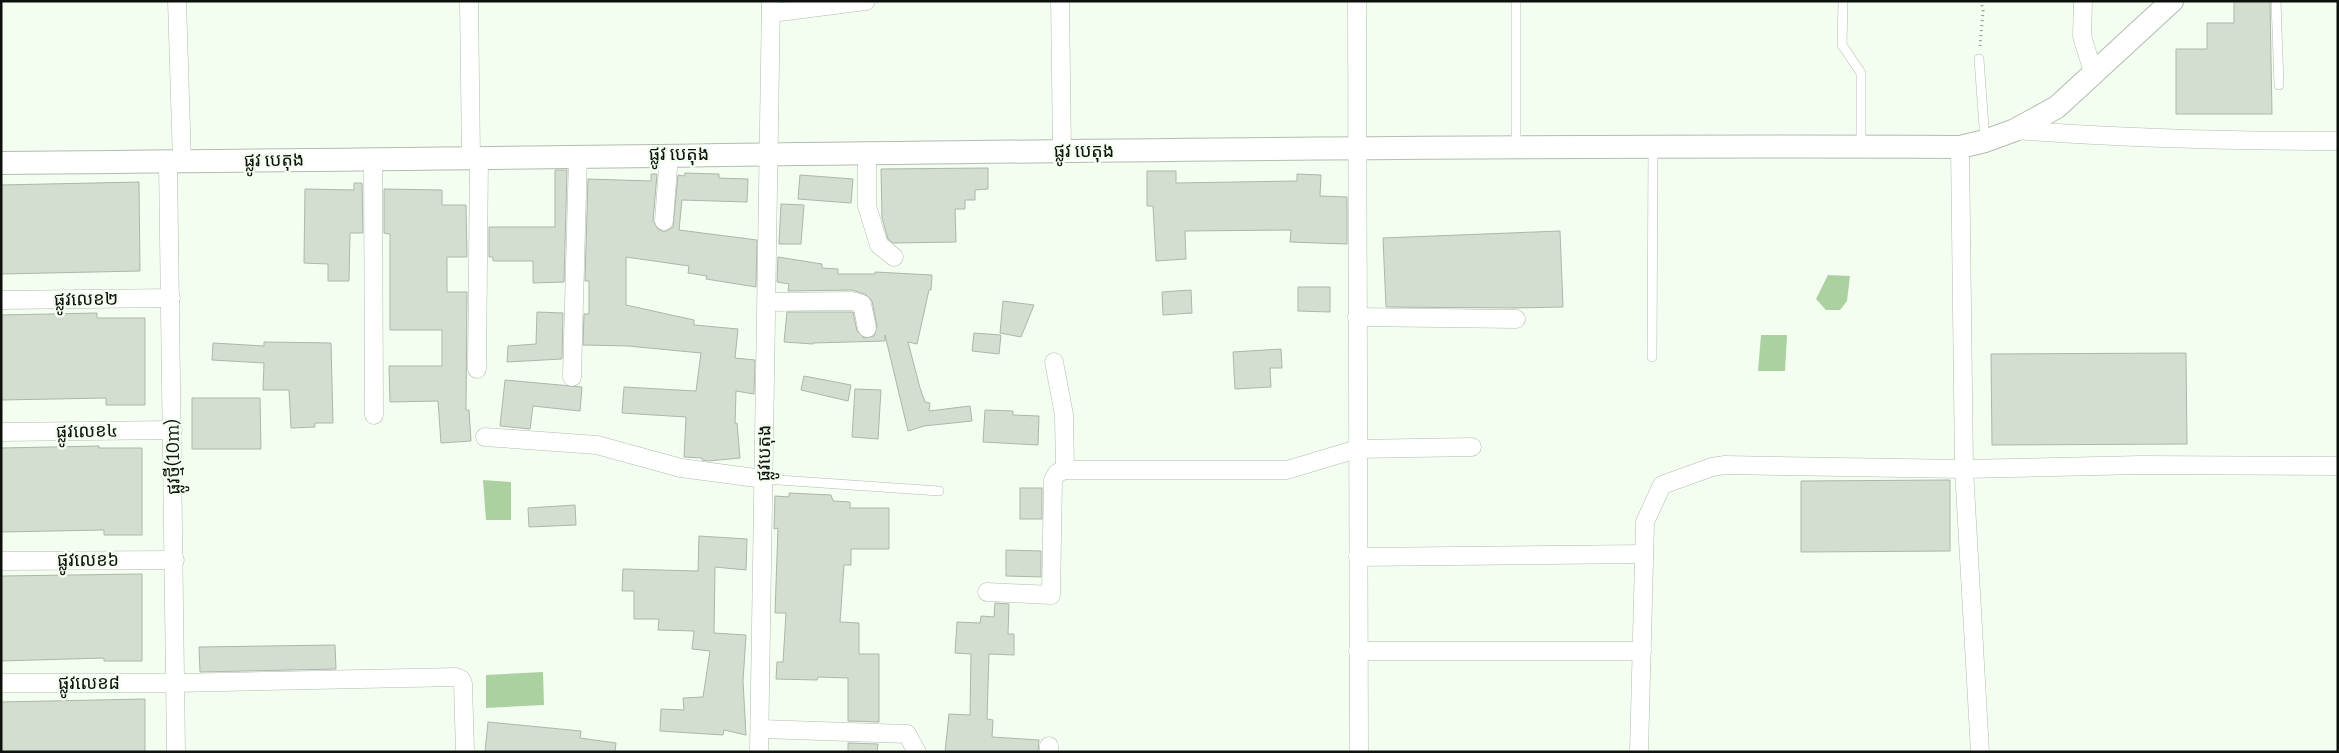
<svg xmlns="http://www.w3.org/2000/svg" width="2339" height="753" viewBox="0 0 2339 753" font-family="Bitter,'Noto Sans Khmer',serif">
	<style>
		.water { fill: #acd1a1 }
		.building { fill: #d3ded1; stroke: #acb7aa }
		.lines { fill: none; stroke-linecap: round; stroke-linejoin: round }
		.service-casing { stroke: #b2bcaf; stroke-width: 10 }
		.minor-casing { stroke: #b2bcaf; stroke-width: 19 }
		.tertiary-casing { stroke: #b2bcaf; stroke-width: 24 }
		.path { stroke: #8f978d; stroke-width: 3; stroke-dasharray: 1 4; stroke-linecap: butt }
		.service { stroke: #fff; stroke-width: 9 }
		.minor { stroke: #fff; stroke-width: 18 }
		.tertiary { stroke: #fff; stroke-width: 22 }
		.labels { text-anchor: middle; dominant-baseline: central; stroke-width: 5; stroke-linejoin: round; paint-order: stroke }
		.street-label { font-size: 18px; fill: #0d110c; stroke: #f3fdf0 }
	</style>
	<rect width="100%" height="100%" fill="#f3fdf0"/>
	<g class="water">
		<path d="M1828,275L1850,276L1847,301L1840,310H1826L1816,299Z"/>
		<path d="M1761,335H1787L1785,371H1758Z"/>
		<path d="M483,480L511,482V520H486Z"/>
		<path d="M543,672L544,705L486,708V675Z"/>
	</g>
	<g class="building">
		<path d="M2234,1H2270L2272,114H2176V49H2207V23H2234Z"/>
		<path d="M988,168V189L975,190V200H965V209H955L956,242L893,243L888,239L882,218L881,169Z"/>
		<path d="M555,170H567L564,282L533,283V261H493V257H489V227H555Z"/>
		<path d="M1147,171H1176V183L1297,181V174L1321,175L1320,196L1347,197V244L1290,242L1291,230L1185,231L1186,259L1156,261L1153,206H1147Z"/>
		<path d="M685,173L719,174V178L748,179L747,202L682,200L679,230L757,240L756,287L706,279L707,276L688,273L689,266L626,257V305L694,320V325L738,329L735,358L755,360L754,394L736,391L735,424L737,423L740,458L708,461L702,460V458L684,457L686,417L622,413L624,387L696,391L701,353L628,346L583,345L584,314H589V281H585L588,179L651,181V174H657L653,221L658,229L664,232L673,227L678,175L684,176Z"/>
		<path d="M800,175L853,179L851,203L798,199Z"/>
		<path d="M139,182L140,271L1,274V185Z"/>
		<path d="M354,183H362L363,233H350L349,281H328V264L304,263L305,189L354,190Z"/>
		<path d="M384,189L442,190V205H466L467,257H447V292H467L466,410H469L471,441L441,443L438,401L390,402L389,366H442V330H390V234L384,233Z"/>
		<path d="M781,204L804,205L801,244H779Z"/>
		<path d="M1560,231L1563,307L1516,308L1386,307L1383,238Z"/>
		<path d="M778,257L822,264V268L838,269V274H875V272L932,275L931,290H929L917,344L908,342L920,388L925,402L930,403L929,411L970,406L972,421L924,426L908,431L885,335V341L813,343V344L784,342L787,312H853L857,331L864,338L874,336L877,326L872,301L865,294L852,290L788,291L789,284L777,282Z"/>
		<path d="M1298,287H1330V312L1298,311Z"/>
		<path d="M1191,290L1192,313L1163,315L1162,292Z"/>
		<path d="M1003,301L1034,305L1021,337L1000,333Z"/>
		<path d="M537,312L563,313L562,359L507,362L508,346L536,344Z"/>
		<path d="M97,313V318H145V405H106V398L1,400V315Z"/>
		<path d="M974,333L1001,335L999,354L972,351Z"/>
		<path d="M264,342L331,343L333,423H315V427L291,428L289,390H263L264,363L212,360L213,343L264,346Z"/>
		<path d="M1281,349L1282,368H1270L1271,387L1235,389L1233,352Z"/>
		<path d="M2186,353L2187,444L1992,445L1991,354Z"/>
		<path d="M804,376L851,385L848,401L801,390Z"/>
		<path d="M505,380L582,387L580,411L533,406L530,429L500,426Z"/>
		<path d="M855,389L881,390L878,439L852,437Z"/>
		<path d="M192,398H260L261,449H192Z"/>
		<path d="M985,410L1013,411V415L1039,416L1038,445L983,442Z"/>
		<path d="M99,446V448H142V535H104V530L1,532V448Z"/>
		<path d="M1950,480V551L1801,552V481Z"/>
		<rect x="1020" y="488" width="22" height="31"/>
		<path d="M789,493L831,495L833,501L850,502V508H889V549H851V565H844L840,622L859,623V654H879V722L848,721V678L818,677L817,680L776,679L777,662H783L786,613H775L778,528L774,529L775,496L789,497Z"/>
		<path d="M575,505L576,525L529,527L528,508Z"/>
		<path d="M699,536L747,539L746,570L715,567L714,633L746,635L743,681L746,735L724,730L723,735L660,731L661,709L684,710L683,698L703,697L710,651L692,649L694,631L658,630L659,619H634V591H622L623,569L698,571Z"/>
		<path d="M1006,550L1041,551V577L1006,576Z"/>
		<path d="M142,574V661H104V658L1,661V576Z"/>
		<path d="M995,603L1009,604L1008,634H1014V655L989,654L987,719L993,720L992,737L1039,740L1038,752H945L949,714L970,715L971,654L955,653L957,622L980,623L981,616L994,617Z"/>
		<path d="M335,645L336,669L200,672L199,647Z"/>
		<path d="M145,699V752H1V702Z"/>
		<path d="M488,722L581,731L580,738L616,743L615,752H485Z"/>
		<path d="M848,743L878,744L877,752H848Z"/>
	</g>
	<g class="lines">
		<g class="service-casing">
			<g id="service">
				<path d="M1516,1V146"/>
				<path d="M1843,1L1842,45L1861,73V145"/>
				<path d="M2276,1L2279,85"/>
				<path d="M1979,59L1985,141"/>
				<path d="M1652,357L1653,146"/>
				<path d="M764,479L939,491"/>
			</g>
		</g>
		<g class="minor-casing">
			<g id="minor">
				<path d="M177,1L182,161"/>
				<path d="M469,1L471,157"/>
				<path d="M1060,1L1062,152"/>
				<path d="M1357,1L1359,752"/>
				<path d="M2083,1L2082,36L2093,72"/>
				<path d="M771,13L866,1"/>
				<path d="M2015,130C2122,138 2230,141 2338,141"/>
				<path d="M1960,147L1964,469L1980,752"/>
				<path d="M867,153V206L879,245L894,257"/>
				<path d="M373,159L374,415"/>
				<path d="M168,162L176,752"/>
				<path d="M664,221L669,154"/>
				<path d="M1,300L171,298"/>
				<path d="M767,302L852,301L862,304L867,328"/>
				<path d="M1357,317L1516,319"/>
				<path d="M1054,362L1064,415L1065,470"/>
				<path d="M477,369L479,157"/>
				<path d="M572,377L578,156"/>
				<path d="M1,432L173,430"/>
				<path d="M485,437L597,445L681,468L764,479"/>
				<path d="M1358,557L1644,554"/>
				<path d="M1,561L175,560"/>
				<path d="M987,592L1051,595L1053,480L1057,473L1065,470H1287L1357,449L1472,447"/>
				<path d="M1358,651H1642"/>
				<path d="M1,683H176L456,677L461,679L463,684L465,752"/>
				<path d="M760,729L907,734L917,752"/>
				<path d="M759,752L771,1"/>
				<path d="M1049,752V746"/>
				<path d="M1639,752L1645,522L1662,485L1712,467L1725,465L1964,469L2141,465L2338,466"/>
			</g>
		</g>
		<g class="tertiary-casing">
			<path id="tertiary" d="M1,163C654,158 1307,144 1960,147L1985,141L2015,130L2057,107L2172,1"/>
		</g>
		<path class="path" d="M1980,46L1983,11L1981,1"/>
		<use href="#service" class="service"/>
		<use href="#minor" class="minor"/>
		<use href="#tertiary" class="tertiary"/>
	</g>
	<g class="labels">
		<g class="street-label">
			<text x="1084" y="151">ផ្លូវ បេតុង</text>
			<text x="679" y="154">ផ្លូវ បេតុង</text>
			<text transform="translate(274 160) rotate(-1)">ផ្លូវ បេតុង</text>
			<text transform="translate(86 299) rotate(-1)">ផ្លូវលេខ២</text>
			<text transform="translate(87 431) rotate(-1)">ផ្លូវលេខ៤</text>
			<text transform="translate(764 453) rotate(-89)">ផ្លូវបេតុង</text>
			<text transform="translate(173 457) rotate(-91)">ផ្លូវថ្មី(10m)</text>
			<text x="88" y="560">ផ្លូវលេខ៦</text>
			<text x="89" y="683">ផ្លូវលេខ៨</text>
		</g>
	</g>
	<rect width="2339" height="753" fill="none" stroke="#0d110c" stroke-width="5"/>
</svg>
